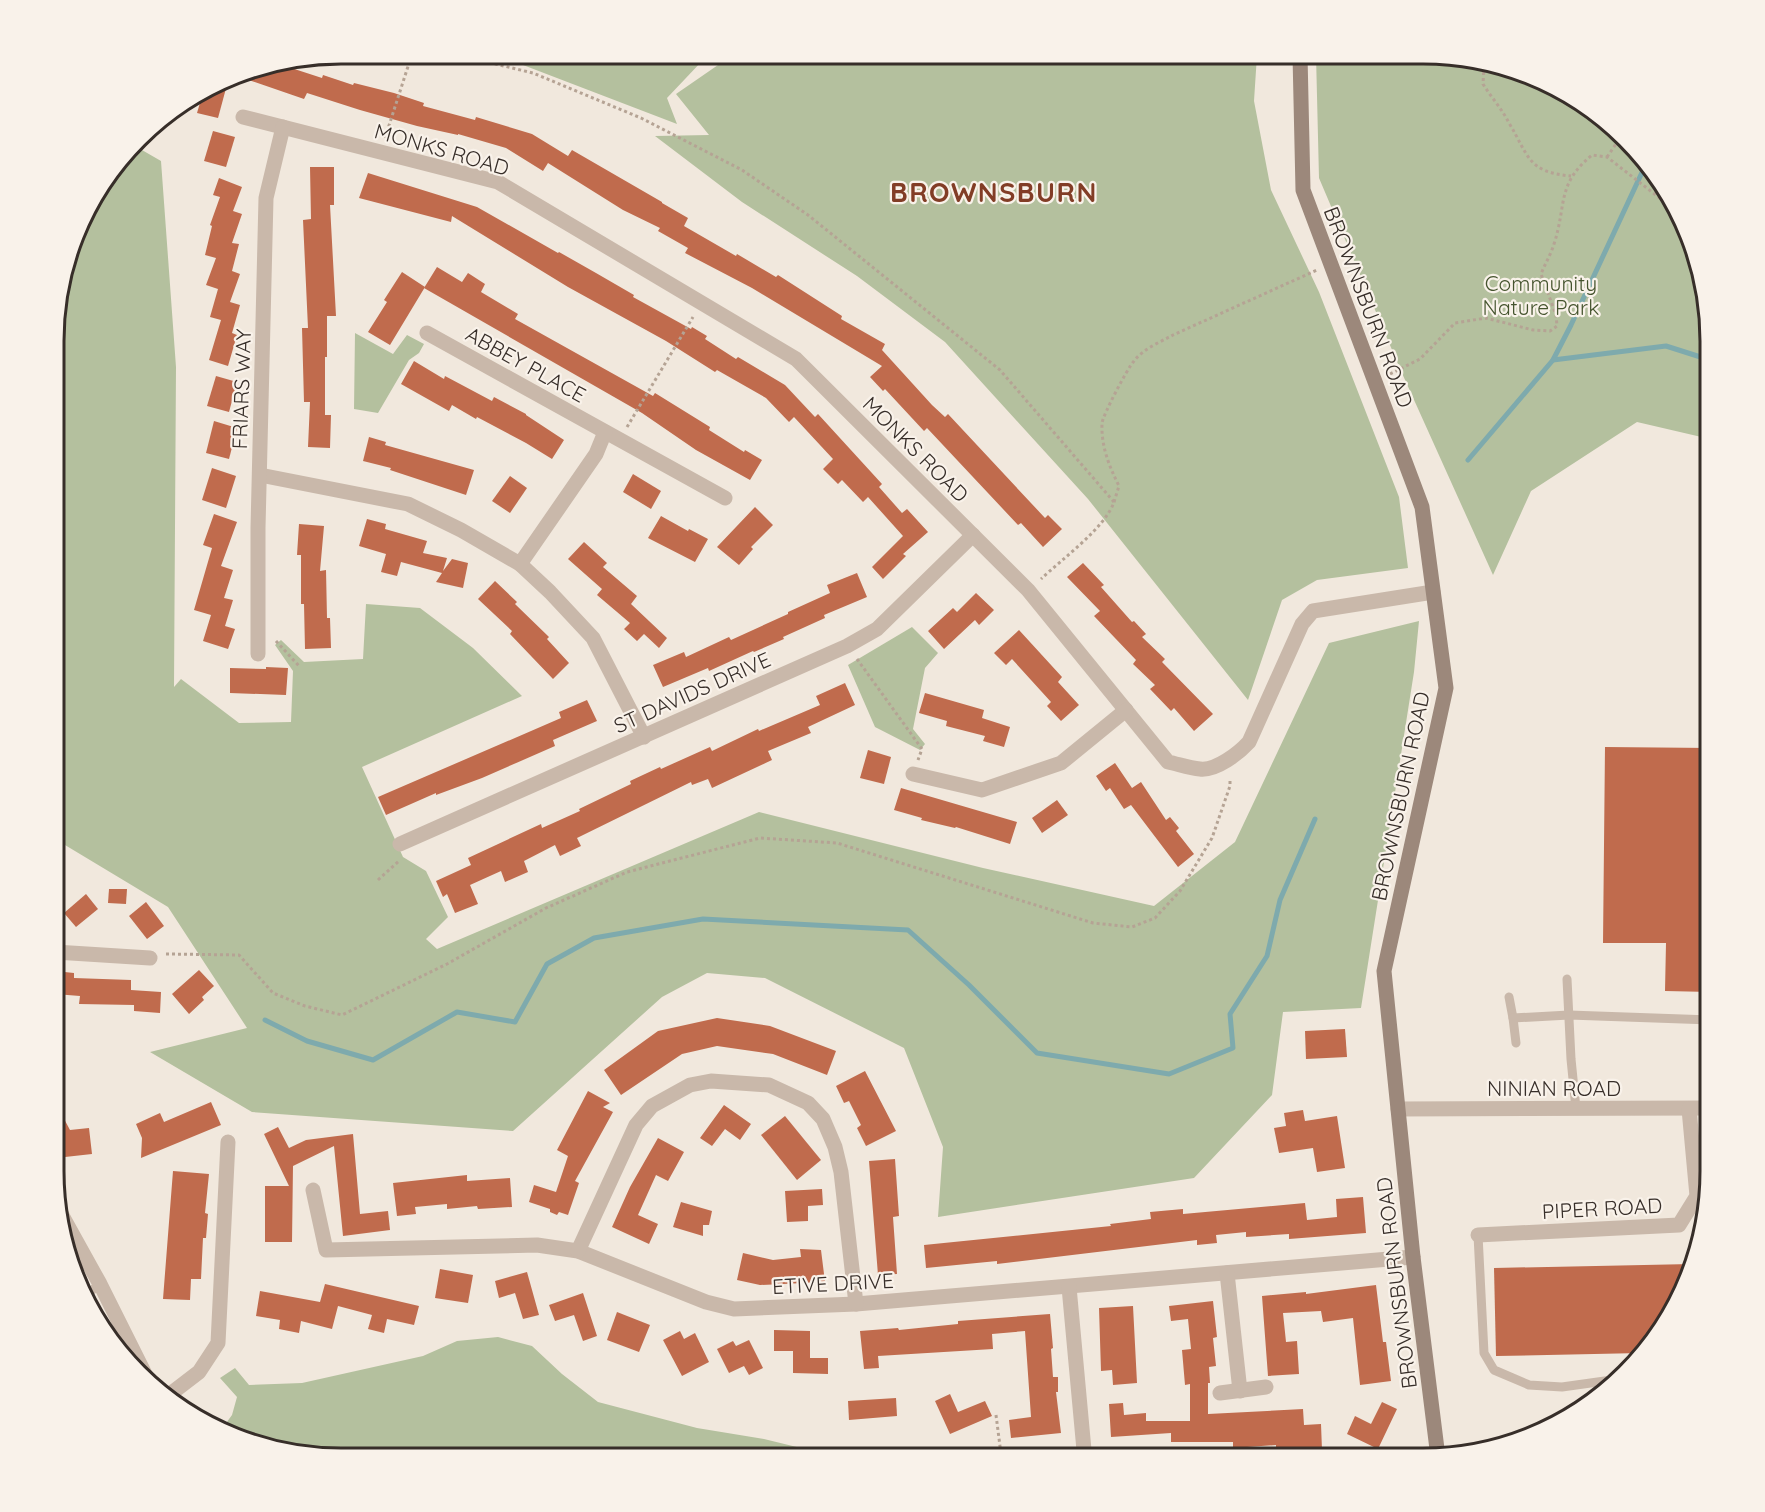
<svg xmlns="http://www.w3.org/2000/svg" width="1765" height="1512" viewBox="0 0 1765 1512" font-family="Quicksand,sans-serif">
	<style>
		.green { fill: #b4c09e }
		.lines { fill: none; stroke-linecap: round; stroke-linejoin: round }
		.stream { stroke: #7eaaad; stroke-width: 5 }
		.building { fill: #c06b4d }
		.path { stroke: #b5a394; stroke-width: 3; stroke-dasharray: 3 3; stroke-linecap: butt }
		.lane { stroke: #c9b8aa; stroke-width: 9 }
		.street { stroke: #c9b8aa; stroke-width: 15 }
		.secondary { stroke: #9c887b; stroke-width: 15 }
		.labels { text-anchor: middle; dominant-baseline: central; stroke-width: 4.5; stroke-linejoin: round; paint-order: stroke }
		.street-label { font-size: 21px; fill: #372e29; stroke: #f9f2ea }
		.park-label { font-size: 21px; fill: #45542e; stroke: #f9f2ea }
		.district-label { font-size: 27px; font-weight: bold; letter-spacing: 1.5px; fill: #823d26; stroke: #f9f2ea }
		.rim { fill: none; stroke: #372e29; stroke-width: 3 }
	</style>
	<rect width="100%" height="100%" fill="#f1e8dd"/>
	<g class="green">
		<path d="M494,54H700L703,60L667,98L677,124Z"/>
		<path d="M712,54L1257,55L1254,101L1271,190L1319,292L1399,497L1408,568L1317,580L1282,600L1248,700L1088,499L945,342L857,276L742,202L655,136L709,135L676,94L718,65Z"/>
		<path d="M1316,55H1443L1551,83L1627,138L1689,231L1710,322V439L1637,422L1531,491L1493,575L1401,371L1319,178Z"/>
		<path d="M135,146L161,161L176,367L174,687L181,679L239,723L291,722L293,671L275,645L281,640L304,662L363,659L366,604L420,608L473,648L522,696L362,767L403,857L426,871L448,917L426,939L437,949L759,812L983,868L1154,906L1235,842L1329,643L1419,621L1414,672L1361,1008L1283,1012L1272,1095L1194,1178L938,1217L943,1147L904,1048L765,978L707,973L662,997L513,1131L252,1112L150,1052L247,1028L168,907L55,839L57,303L92,198Z"/>
		<path d="M355,333L393,354L407,335L424,344L419,353L409,360L378,413L354,409Z"/>
		<path d="M912,627L938,653L925,668L913,729L925,744L920,750L875,727L848,665Z"/>
		<path d="M498,1337L532,1346L562,1374L598,1402L697,1428L764,1439L809,1450L844,1454L891,1453L917,1456V1458H341L231,1436L221,1430L232,1415L237,1397L220,1378L235,1368L249,1385L302,1383L423,1356L457,1341Z"/>
	</g>
	<g class="lines">
		<g class="stream">
			<path d="M1553,360L1571,325L1645,166"/>
			<path d="M1468,460L1553,360L1666,346L1710,360"/>
			<path d="M265,1020L307,1041L373,1060L457,1012L515,1022L547,964L594,938L703,919L908,930L969,985L1037,1053L1169,1074L1233,1048L1230,1014L1267,956L1280,900L1315,819"/>
		</g>
	</g>
	<g class="building">
		<path d="M279,64L322,78L323,75L353,85L354,83L394,93L424,103L423,106L475,120L476,117L532,134L568,156L572,150L662,202V203L688,218L684,226L736,256L737,254L776,277L778,275L842,316L841,319L885,344L882,350L932,405L945,417L948,414L1045,518L1048,515L1062,529L1043,547L1021,523L1018,525L927,428L924,431L885,389L883,391L870,377L882,366L752,288L685,253L688,248L658,231L660,228L623,210L548,163L543,171L506,148L458,134V135L417,126L360,110L307,93L304,99L237,76L248,69Z"/>
		<path d="M228,81L218,118L197,113L202,96Z"/>
		<path d="M213,131L235,137L226,167L204,161Z"/>
		<path d="M310,167H334V205H330L336,316H327V357H325V415H331L330,448L308,447L310,402H304L302,328H308L303,220L311,219Z"/>
		<path d="M368,173L477,207L558,253L559,252L596,273L634,295L633,297L691,329L692,327L707,336L705,339L736,359L738,357L785,385L815,417L818,414L882,484L879,487L902,513L907,509L928,532L903,554L906,556L883,579L872,567L903,536L868,497L863,502L842,480L838,484L823,469L833,459L794,417L789,422L766,398L717,370L715,372L666,341L568,287L452,216L451,222L359,198Z"/>
		<path d="M219,178L242,187L233,211L242,214L232,243L239,244L232,271L240,274L230,302L240,305L232,333L237,335L228,366L209,360L221,320L210,317L218,289L206,285L216,258L205,255L212,226L210,225L220,197L213,195Z"/>
		<path d="M437,267L462,282L468,273L485,284L481,292L518,314L515,319L653,396L655,393L710,427L709,430L744,452L745,450L762,460L750,480L696,450L642,413L424,288Z"/>
		<path d="M402,272L425,287L390,345L368,332L387,302L384,300Z"/>
		<path d="M414,361L444,379L445,376L492,401L494,397L526,414V415L564,440L552,459L526,443L477,417L476,419L452,405L449,411L401,384Z"/>
		<path d="M216,376L237,382L229,412L207,406Z"/>
		<path d="M214,421L237,428L229,459L206,453Z"/>
		<path d="M369,437L386,442L385,445L474,470L466,495L390,470L391,468L363,461Z"/>
		<path d="M212,468L236,476L226,508L202,500Z"/>
		<path d="M633,474L661,491L651,509L623,492Z"/>
		<path d="M510,476L527,488L510,513L492,501Z"/>
		<path d="M755,507L773,525L751,547L753,549L739,565L717,547Z"/>
		<path d="M214,514L237,522L221,566L233,570L224,598L233,600L225,626L235,629L228,649L203,641L211,615L194,610L212,548L203,545Z"/>
		<path d="M661,516L688,531L689,529L708,539L695,562L648,538Z"/>
		<path d="M367,519L386,524L385,529L427,541L423,553L447,558L443,571L452,559L468,563L463,588L436,582L442,573L401,562L397,576L381,572L386,554L359,546Z"/>
		<path d="M299,524L324,526L320,571L326,570L327,618H330L331,648L305,649L304,604H301V555H297Z"/>
		<path d="M584,542L607,563L603,567L637,596L631,604L667,638L659,648L644,634L637,641L624,629L630,623L597,595L602,589L568,559Z"/>
		<path d="M1083,563L1104,585L1101,587L1132,622L1134,621L1146,634L1142,637L1165,659L1162,662L1213,714L1194,731L1174,708L1171,711L1150,689L1155,685L1133,664L1136,660L1094,616L1100,611L1067,577Z"/>
		<path d="M857,573L867,597L824,615L825,618L783,637L784,639L754,652L753,651L709,671L708,668L663,687L653,665L684,652L686,657L729,637L731,640L788,614V612L830,593L827,585Z"/>
		<path d="M495,581L517,602L515,604L549,637L547,639L569,663L553,679L510,634L512,631L478,599Z"/>
		<path d="M976,593L994,610L979,625L975,620L944,649L928,631L953,608L957,612Z"/>
		<path d="M1019,630L1062,677L1058,682L1079,705L1061,721L1047,706L1051,702L1012,659L1006,665L994,653Z"/>
		<path d="M266,667L288,668L286,695L230,693V668L266,669Z"/>
		<path d="M845,683L855,705L808,727L811,733L768,751L772,760L712,788L708,779L692,785L691,782L577,838L581,846L560,856L555,845L524,861L528,872L505,882L501,871L470,885L478,904L455,913L447,894L443,897L436,881L471,865L468,858L541,824L542,828L580,811L579,809L631,784L630,781L660,767L661,769L710,747L712,751L758,729L759,731L820,705L816,696Z"/>
		<path d="M925,693L984,710L982,718L1010,727L1004,747L983,741L985,736L946,726L947,721L919,713Z"/>
		<path d="M587,700L597,721L553,740L555,746L482,778L436,795V793L386,815L378,797L561,718L559,712Z"/>
		<path d="M1605,747L1711,748V992L1665,991L1666,943H1603Z"/>
		<path d="M868,750L891,757L884,784L860,778Z"/>
		<path d="M1115,763L1132,788L1141,782L1166,820L1170,817L1179,828L1176,831L1194,854L1178,867L1131,805L1124,809L1110,788L1106,791L1096,776Z"/>
		<path d="M901,788L1017,822L1010,844L956,827L955,828L921,820L922,818L894,810Z"/>
		<path d="M1057,800L1068,815L1042,833L1032,818Z"/>
		<path d="M109,889H127L126,904L108,903Z"/>
		<path d="M86,894L98,909L76,927L64,913Z"/>
		<path d="M146,902L164,926L147,939L129,916Z"/>
		<path d="M199,970L214,986L202,997L204,1000L189,1014L172,994Z"/>
		<path d="M55,971L74,973V978L131,980V990L161,992L160,1013L134,1011V1005L79,1004L80,996L55,994Z"/>
		<path d="M717,1018L770,1026L836,1051L827,1075L773,1054L717,1046L682,1054L621,1095L604,1070L658,1031Z"/>
		<path d="M1345,1029L1347,1057L1306,1059L1305,1031Z"/>
		<path d="M865,1071L896,1131L866,1146L857,1128L861,1125L849,1101L844,1103L836,1086Z"/>
		<path d="M588,1091L610,1103L603,1107L613,1112L575,1181L579,1183L568,1215L559,1212L557,1215L550,1212V1209L529,1202L534,1185L556,1192L568,1156L557,1150Z"/>
		<path d="M55,1102L70,1130L89,1128L92,1154L56,1158Z"/>
		<path d="M211,1102L221,1125L141,1158L142,1138L136,1124L160,1113L164,1122Z"/>
		<path d="M724,1105L751,1124L740,1140L725,1129L712,1146L700,1138Z"/>
		<path d="M1303,1110L1305,1121L1337,1116L1345,1168L1317,1172L1313,1148L1279,1153L1274,1128L1286,1126L1284,1113Z"/>
		<path d="M785,1116L821,1160L797,1180L761,1135Z"/>
		<path d="M278,1127L289,1148L306,1140L353,1134L360,1214L388,1211L390,1230L343,1236L334,1146L293,1166L292,1242H265V1186H289L264,1134Z"/>
		<path d="M658,1138L684,1152L668,1181L656,1175L638,1215L658,1224L649,1244L612,1227L630,1187Z"/>
		<path d="M895,1159L899,1216L893,1217L897,1274L878,1275L869,1161Z"/>
		<path d="M173,1171L209,1174L205,1213L208,1214L206,1238H203L201,1279H191L190,1300L163,1299Z"/>
		<path d="M467,1175V1181L510,1178L512,1207L478,1209L477,1206L447,1209V1204L415,1207L416,1214L397,1216L393,1183Z"/>
		<path d="M822,1189L823,1205L808,1206V1221L787,1222L785,1191Z"/>
		<path d="M1363,1197L1366,1233L1289,1239V1234L1246,1237V1232L1216,1235L1217,1243L1197,1245V1240L997,1264V1261L926,1268L924,1245L1111,1226L1110,1224L1151,1219L1150,1212L1183,1209V1214L1305,1203L1307,1220L1337,1217L1336,1199Z"/>
		<path d="M681,1202L712,1211L709,1225H703V1236L673,1227Z"/>
		<path d="M800,1249L821,1250L825,1282L760,1285L737,1280L743,1253L773,1260L801,1257Z"/>
		<path d="M1692,1264L1689,1281L1641,1353L1496,1356L1494,1268Z"/>
		<path d="M440,1269L473,1275L468,1303L435,1298Z"/>
		<path d="M527,1272L539,1315L523,1319L515,1293L499,1298L495,1281Z"/>
		<path d="M325,1284L419,1306L414,1325L387,1319L384,1333L368,1329L372,1315L338,1306L332,1329L301,1321L299,1333L279,1329L280,1320L256,1316L260,1291L320,1302Z"/>
		<path d="M1376,1285L1383,1342H1386L1391,1381L1360,1385L1353,1318L1323,1322L1321,1311L1283,1313L1286,1342L1297,1341L1299,1374L1268,1376L1262,1296L1306,1292V1294Z"/>
		<path d="M583,1293L597,1336L583,1341L574,1315L555,1321L549,1305Z"/>
		<path d="M1213,1301L1217,1337L1213,1338L1216,1366L1209,1367L1210,1383H1208V1414L1303,1409L1304,1425L1321,1424L1322,1450L1276,1452V1445L1233,1448V1442H1171V1433L1111,1437L1109,1404L1123,1403L1124,1415L1146,1413V1421H1190V1384L1185,1385L1182,1350L1191,1349L1188,1319L1171,1321L1169,1306Z"/>
		<path d="M1133,1306L1137,1383L1113,1385L1112,1370L1101,1371L1099,1308Z"/>
		<path d="M617,1312L650,1325L639,1352L607,1340Z"/>
		<path d="M1050,1314L1053,1348L1051,1349L1053,1377H1058V1392H1056L1061,1433L1011,1438L1009,1420L1031,1417L1025,1331L992,1334L993,1349L878,1356L879,1368L864,1369L860,1331L898,1328L899,1330L958,1324V1321Z"/>
		<path d="M774,1330L810,1331V1358H828V1374L793,1373V1351H774Z"/>
		<path d="M680,1331L684,1339L695,1333L709,1362L682,1376L663,1340Z"/>
		<path d="M749,1340L763,1368L749,1375L744,1366L729,1373L717,1349L733,1341L736,1346Z"/>
		<path d="M950,1394L958,1412L985,1401L992,1416L950,1434L935,1401Z"/>
		<path d="M896,1398L897,1416L849,1420L848,1401Z"/>
		<path d="M1382,1402L1397,1409L1378,1449L1347,1434L1355,1416L1371,1424Z"/>
	</g>
	<g class="lines">
		<g class="path">
			<path d="M454,54L533,73L641,118L742,170L808,215L1000,370L1114,502C1105,528 1062,559 1041,579"/>
			<path d="M1484,66L1483,84C1491,97 1502,109 1509,123C1529,156 1527,172 1571,176"/>
			<path d="M385,138L412,54"/>
			<path d="M1607,157L1622,135"/>
			<path d="M1390,374L1420,359L1455,323L1486,318L1533,330L1550,331L1557,326L1556,315L1541,274C1545,264 1551,254 1554,244C1567,204 1556,185 1592,155L1607,157L1675,210"/>
			<path d="M627,427L693,317"/>
			<path d="M1114,502L1119,486C1109,466 1101,446 1102,423C1103,415 1127,369 1134,361C1143,349 1160,342 1173,335L1317,270"/>
			<path d="M276,641L299,666"/>
			<path d="M857,659L922,749L918,760"/>
			<path d="M378,880L399,861"/>
			<path d="M166,954L239,955L273,993L305,1006L342,1015L447,964L546,908L627,872L760,838L837,843L1093,923L1132,927L1155,918L1180,891L1212,838L1230,786V778"/>
			<path d="M996,1415L1001,1454L1003,1458"/>
			<path d="M1038,1458L1069,1453"/>
		</g>
		<g class="lane">
			<path d="M1567,979L1571,1059L1576,1109"/>
			<path d="M1509,997L1513,1018"/>
			<path d="M1516,1043L1513,1018L1569,1015L1711,1020"/>
			<path d="M1478,1235L1484,1353L1494,1370L1529,1385L1562,1387L1619,1379"/>
			<path d="M86,1295L100,1284"/>
		</g>
		<g class="street">
			<path d="M243,117L498,182L796,359L1028,590L1168,762C1178,764 1189,768 1200,769C1216,771 1239,753 1249,742L1302,624L1313,611L1433,592"/>
			<path d="M427,333L725,498"/>
			<path d="M260,475L408,504L461,530L520,564L550,592L593,638L644,737"/>
			<path d="M520,564L596,454L605,432"/>
			<path d="M258,654V528L266,198L283,127"/>
			<path d="M913,774L982,790L1061,763L1126,710"/>
			<path d="M400,844L847,646L877,629L973,535"/>
			<path d="M55,952L150,958"/>
			<path d="M1398,1109L1711,1108"/>
			<path d="M313,1190L326,1250L537,1245L578,1251L706,1302L734,1309L856,1304L1413,1257"/>
			<path d="M60,1212L100,1284L148,1380"/>
			<path d="M1478,1235L1679,1225L1697,1196L1689,1109"/>
			<path d="M578,1251L636,1125L652,1106L690,1085L711,1081L769,1085L808,1103L823,1119L835,1147L841,1172L856,1304"/>
			<path d="M1227,1273L1240,1391"/>
			<path d="M1069,1287L1084,1450"/>
			<path d="M1220,1393L1266,1387"/>
			<path d="M169,1395L199,1372L218,1343L228,1142"/>
		</g>
		<path class="secondary" d="M1300,55L1303,190L1422,507L1446,688L1384,971L1413,1257L1438,1457"/>
	</g>
	<g class="labels">
		<g class="street-label">
			<text transform="translate(442 149) rotate(16)">MONKS ROAD</text>
			<text transform="translate(1369 307) rotate(69)">BROWNSBURN ROAD</text>
			<text transform="translate(526 364) rotate(29)">ABBEY PLACE</text>
			<text transform="translate(241 389) rotate(-88)">FRIARS WAY</text>
			<text transform="translate(916 449) rotate(45)">MONKS ROAD</text>
			<text transform="translate(692 692) rotate(-24)">ST DAVIDS DRIVE</text>
			<text transform="translate(1400 796) rotate(-78)">BROWNSBURN ROAD</text>
			<text x="1554" y="1088">NINIAN ROAD</text>
			<text transform="translate(1602 1208) rotate(-3)">PIPER ROAD</text>
			<text transform="translate(833 1283) rotate(-3)">ETIVE DRIVE</text>
			<text transform="translate(1396 1283) rotate(-97)">BROWNSBURN ROAD</text>
		</g>
		<g class="park-label">
			<text x="1541" y="283">Community<tspan x="1541" dy="24">Nature Park</tspan></text>
		</g>
		<g class="district-label">
			<text x="994" y="192">BROWNSBURN</text>
		</g>
	</g>
	<path d="M0 0H1765V1512H0ZM341 64H1423A277 277 0 0 1 1700 341V1171A277 277 0 0 1 1423 1448H341A277 277 0 0 1 64 1171V341A277 277 0 0 1 341 64Z" fill="#f9f2ea" fill-rule="evenodd"/>
	<path class="rim" d="M341 64H1423A277 277 0 0 1 1700 341V1171A277 277 0 0 1 1423 1448H341A277 277 0 0 1 64 1171V341A277 277 0 0 1 341 64Z"/>
</svg>
